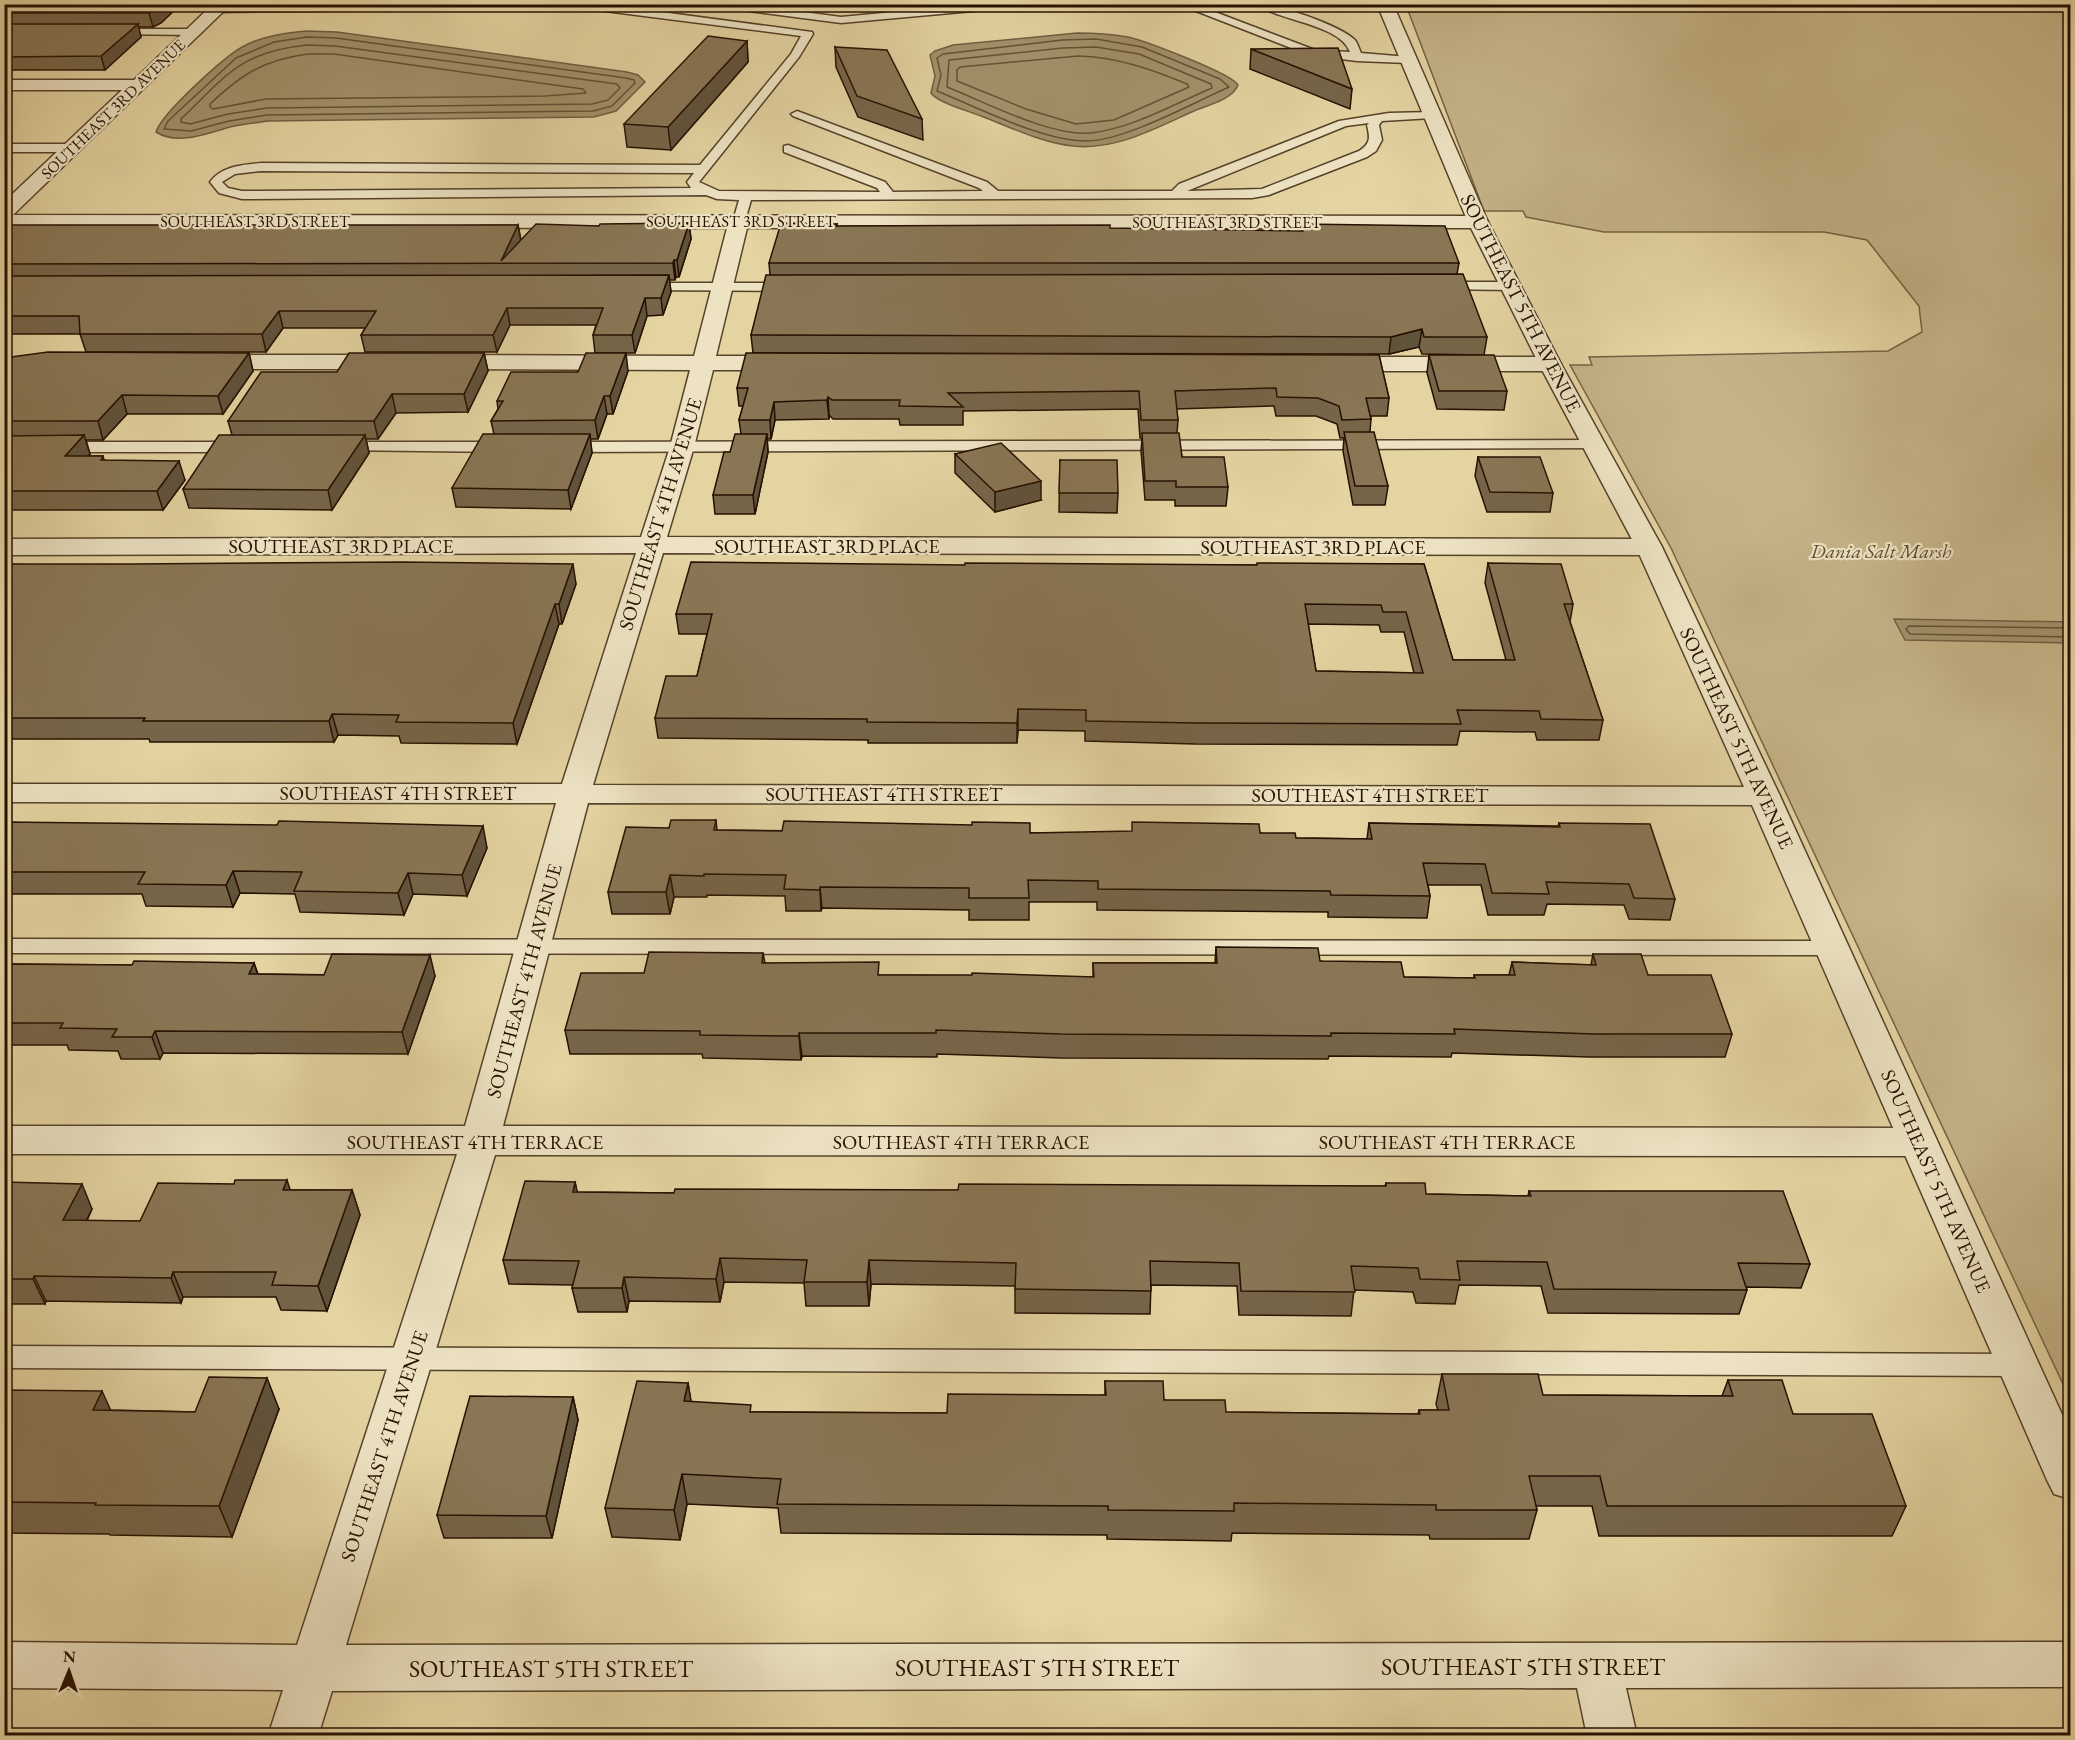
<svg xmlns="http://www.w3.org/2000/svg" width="2075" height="1740" viewBox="0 0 2075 1740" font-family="'EB Garamond',serif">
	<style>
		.green { fill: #c4b387; stroke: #756244; stroke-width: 1.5 }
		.water { fill: #a3926b; stroke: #715e41; stroke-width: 1.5 }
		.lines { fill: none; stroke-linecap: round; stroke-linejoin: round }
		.shore { stroke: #645236; stroke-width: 1.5 }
		.service-casing { stroke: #564229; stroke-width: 3 }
		.minor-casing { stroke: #564229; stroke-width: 3 }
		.tertiary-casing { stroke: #564229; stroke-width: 3 }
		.service { fill: #ede3c3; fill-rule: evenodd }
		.minor { fill: #ede3c3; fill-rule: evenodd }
		.tertiary { fill: #ede3c3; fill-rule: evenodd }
		.wall { fill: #766549; stroke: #261101; stroke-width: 1.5; fill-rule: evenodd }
		.shaded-wall { fill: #60533c; stroke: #261101; stroke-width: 1.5 }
		.building { fill: #897655; stroke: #261101; stroke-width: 1.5; fill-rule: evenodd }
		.labels { text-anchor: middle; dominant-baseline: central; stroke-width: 4.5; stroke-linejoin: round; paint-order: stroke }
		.far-street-label { font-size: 16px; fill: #261101; stroke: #ede3c3 }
		.street-label { font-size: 20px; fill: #261101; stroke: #ede3c3 }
		.park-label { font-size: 20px; font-style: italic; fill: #5d4a30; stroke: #ede3c3 }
		.near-street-label { font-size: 24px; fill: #261101; stroke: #ede3c3 }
	</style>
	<rect width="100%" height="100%" fill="#e4d4a2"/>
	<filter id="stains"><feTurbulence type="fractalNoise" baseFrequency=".00333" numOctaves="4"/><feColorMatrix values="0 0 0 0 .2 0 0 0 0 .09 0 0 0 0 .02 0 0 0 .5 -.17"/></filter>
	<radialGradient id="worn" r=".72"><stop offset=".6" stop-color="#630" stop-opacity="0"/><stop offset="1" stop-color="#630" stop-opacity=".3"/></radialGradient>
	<path class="green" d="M1406,5H2070V1399L1671,548L1570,365H1592L1589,357L1888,351L1922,332L1919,306L1867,240L1824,232H1604L1526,217L1523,211H1484Z"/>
	<g class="water">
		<path d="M306,31L337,32L627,72L638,75L645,82L616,111L594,117L268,121C255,123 242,124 230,127C208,133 178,146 156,132C162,113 225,56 244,46C262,36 286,33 306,31Z"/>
		<path d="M1077,33C1094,33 1111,34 1128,37C1145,41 1231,73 1238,85C1233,99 1209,105 1196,110C1158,127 1116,151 1073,146C1042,143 1010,127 981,116C969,111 938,103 931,93L935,76L930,55L935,51L953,45Z"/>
		<path d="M1894,619L2070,622V643L1905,640Z"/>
	</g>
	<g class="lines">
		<g class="shore">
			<path d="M307,37L336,38L626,78L634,80L635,83L612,106L593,111L267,115L229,121L191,131L164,129L168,121L236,58L274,42Z"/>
			<path d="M1096,39L1142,47L1220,79L1229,87C1193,103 1126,140 1088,141C1044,142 979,108 937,91L941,75L937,58L943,54L1062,40Z"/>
			<path d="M307,45L335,46L617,84L620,88L608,100L592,104L267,108L228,114L190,124L181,122V119C227,75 240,52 307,45Z"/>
			<path d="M1096,47L1139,54L1211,84L1212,88C1174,104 1133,128 1091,133C1051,137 985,102 947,87L949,60L1063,48Z"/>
			<path d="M308,54H334L583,89L586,93L545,96L266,99L213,109L210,107V104C242,74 263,60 308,54Z"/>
			<path d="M1078,56C1117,57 1151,69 1187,84L1189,87L1114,120L1076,124L1026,109L957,81V70L960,67Z"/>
			<path d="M2070,628L1909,626L1906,629L1910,634L2070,637"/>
		</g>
		<g class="service-casing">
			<g id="service">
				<path d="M350,4H601L812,32L813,34L799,57L699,182L719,191L880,192L877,188L784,152V146L788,145L885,182L893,192L983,191L979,188L793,116L791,114L797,111L987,182L998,191H1172L1179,184L1339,121L1389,113L1432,112L1438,115L1432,118L1382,121L1379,125L1382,140L1376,151L1367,157L1269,195L1252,198L751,200L745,221L739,225L733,221L739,200L717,199L706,195L242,199L219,193L210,182C222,166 242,165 261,163L700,165L791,54L801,36L581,8L218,12L213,9L218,6ZM1369,123L1367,125C1370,138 1371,143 1359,151L1262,189L1187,191L1346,126ZM261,171L694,173L687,182L691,188L242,191L228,188L222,182L235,174Z"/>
				<path d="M712,4H744L841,17L978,4H1022L1017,7L841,23L717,7Z"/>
				<path d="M1178,4H1194L1315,50L1350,52C1340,24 1279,21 1256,4C1278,4 1340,25 1355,40C1358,44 1359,49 1361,53L1408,57L1413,60L1408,63L1357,61L1309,55Z"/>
				<path d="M113,29H193L198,32L193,35L109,34V30Z"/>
				<path d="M4,144H72L78,148L72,152H4Z"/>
				<path d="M1439,282H1511L1518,286L1511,290L1434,289L1432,286L1434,283Z"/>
				<path d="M641,283H790L797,287L790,291L636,290L634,287Z"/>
				<path d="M1594,440L1602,445L1600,448L563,452L555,447L563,442Z"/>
				<path d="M4,442H238L246,447L238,452H4Z"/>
				<path d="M341,442H505L513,447L505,452L335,450L333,447Z"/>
				<path d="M4,939L1831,941L1839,943L1842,948L1839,953L1831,955L4,953Z"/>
				<path d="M4,1346L2018,1354L2028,1357L2032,1365L2028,1373L2018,1376L4,1368Z"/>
			</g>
		</g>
		<g class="minor-casing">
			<g id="minor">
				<path d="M213,4H231L13,215L1478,216L1485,218L1488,222L1485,226L1478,228H747L716,356H789L797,358L800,363L797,368L789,370H713L694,447L667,537L1649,539L1658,541L1662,547L1658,553L1649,555L663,553L593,785L1764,787L1775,789L1780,796L1775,803L1764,805L588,803L503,1126L1918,1128L1932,1132L1937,1142L1932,1152L1918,1156L495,1155L346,1645L2070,1642V1687L1626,1688L1637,1736H1587L1577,1688L332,1691L318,1736H268L283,1690L4,1688V1642L297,1645L457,1154H4V1126H465L556,803L4,802V784H562L636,553L4,555V539L641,537L670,447L690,370L441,369L433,367L430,362L433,357L441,355L694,356L727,228L4,227V202L122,90H4V80H134Z"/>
				<path d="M207,355H390L398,357L401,362L398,367L390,369H207L199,367L196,362L199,357Z"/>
				<path d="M1335,357H1550L1558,359L1561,364L1558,369L1550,371H1335L1327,369L1324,364L1327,359Z"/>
			</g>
		</g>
		<g class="tertiary-casing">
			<path id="tertiary" d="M1377,4H1393L1488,222L1561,364L1662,547L1780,796L2070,1432V1499L2054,1494L2047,1480L1748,796L1636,547L1539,364L1468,222Z"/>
		</g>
		<use href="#service" class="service"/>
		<use href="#minor" class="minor"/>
		<use href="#tertiary" class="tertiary"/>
	</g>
	<g class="wall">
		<path d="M4,4H181L161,23L153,27H138L141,37L105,70H10L4,74Z"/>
		<path d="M747,41L748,62L671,150L627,147L624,124Z"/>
		<path d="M835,47L922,119L923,140L858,117L836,67Z"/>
		<path d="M1251,49L1352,89L1350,109L1250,69Z"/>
		<path d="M689,223L691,239L679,277H676L675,280H669L671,292L663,315L647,316L635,353H595L593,335L596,325H510L497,352H365L361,335L365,328H283L266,352H86L80,334H4V232L518,225L521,240L599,226Z"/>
		<path d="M837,224V226L1301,231V224L1459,263L1457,274L1487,337L1484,355L1422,354L1419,347L1389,354L753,353L751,335L770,275L769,263Z"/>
		<path d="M249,353L253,371L223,414H127L103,440H86L90,454L88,456H103L104,460L185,480L163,510H4V358Z"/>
		<path d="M484,353L488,371L468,412L396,413L378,439H366L369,453L332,510L189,508L183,489L232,435L228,421L337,372Z"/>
		<path d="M1379,355L1389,398L1387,416H1371V419L1370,432L1388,486L1385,505H1353L1343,451L1344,438H1340L1337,424L1316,416H1276L1274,406L1176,409L1178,420L1177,433L1182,457L1228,487L1226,506H1175V500H1145L1141,451L1142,438H1140L1138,409L963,411V425H900L899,419H833L829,415V419L775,420L771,439H767L768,452L755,514H715L713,495L730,452L741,434L739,420L743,406H739L737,388Z"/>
		<path d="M1429,355L1507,391L1504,410L1437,409L1427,373Z"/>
		<path d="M628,371L613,414H607L598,439H590L592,453L571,509L456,507L452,488L494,434L491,421L498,409L497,401L578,372Z"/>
		<path d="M955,454L1041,500L995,512L955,473Z"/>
		<path d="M1478,457L1553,493L1550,512H1487L1475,476Z"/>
		<path d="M1060,460L1118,493L1117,513L1059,512Z"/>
		<path d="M1488,563L1573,604L1570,622L1603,720L1599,740H1537L1535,732L1460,731L1457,745L1195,744L1085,741V731L1018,730L1017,743H868V740L658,738L655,718L697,676L707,634H679L676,614L965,565H1257L1424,564L1453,660H1506L1485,583ZM1308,624L1379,625L1381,632H1404L1414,673L1316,671Z"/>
		<path d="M4,564L576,584L562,624H559L517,744L401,743L399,736L338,735L334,742H150L149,739H4Z"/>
		<path d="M716,820L717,830L1030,833H1260L1296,838L1367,839L1369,823L1558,826L1559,823L1675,899L1670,920L1629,919L1624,905L1547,904L1544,915H1488L1481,885H1428L1430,896L1427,918L1328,917V912L1097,910V902H1029V920H969V910L822,908L821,911H786L785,896L707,895V897H674L670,914H612L608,892L669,828Z"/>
		<path d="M4,822L487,848L467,896L413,894L404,915L300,912L295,894L240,893L233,907L146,906L142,894H4Z"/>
		<path d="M1216,947L1320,961L1404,977L1474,978V975H1509L1512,962L1591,965L1593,954L1648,975L1732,1034L1725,1057H1589L1452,1053L1451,1057L1329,1056L1328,1059L1061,1058L937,1054V1057L802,1056L801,1060L703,1058L702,1054H570L565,1030L644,973L763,953L765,963L880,975L1093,977V963H1215Z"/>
		<path d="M254,963L258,974L435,976L408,1054L163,1053L160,1059H121L118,1051L69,1050L67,1045H4V964L132,965Z"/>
		<path d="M4,1182L92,1209L87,1221H140L290,1190H352L360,1215L327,1311L281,1310L276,1297H183L181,1303L46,1301L45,1304H4Z"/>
		<path d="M575,1182L577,1192L674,1193L1385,1186L1386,1183L1426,1194L1528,1196L1529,1191L1810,1264L1801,1288L1746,1287L1747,1290L1739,1314L1548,1313L1541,1286L1459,1285L1455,1304L1416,1303L1413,1292L1354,1290L1351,1316L1239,1315L1237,1286L1151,1285L1150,1314L1015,1313V1286L871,1284L869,1306H806L804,1283L724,1282L720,1302L629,1301L627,1312H578L572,1288L573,1285L509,1284L503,1260Z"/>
		<path d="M1442,1374L1543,1395L1722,1396L1728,1380L1793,1414L1906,1506L1892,1536H1599L1592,1506H1536L1537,1510L1529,1539H1430L1429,1535L1232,1533L1231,1541L1107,1539V1535L781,1533L778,1508L687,1504L680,1540L612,1537L605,1508L688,1383L691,1402L752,1412L947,1413L1105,1395V1381L1164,1400L1226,1412L1418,1414L1419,1410H1438L1436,1404Z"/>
		<path d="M4,1390L111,1410L195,1412L279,1409L232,1537L110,1535L109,1534L4,1533Z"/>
		<path d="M573,1397L578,1420L552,1538H444L437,1515Z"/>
	</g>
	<g class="shaded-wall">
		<path d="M163,4H181L161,23L153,27L149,13Z"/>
		<path d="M138,24L141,37L105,70L101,56Z"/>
		<path d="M747,41L748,62L671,150L668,127Z"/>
		<path d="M5,56L10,70L4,74V57Z"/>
		<path d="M4,146L8,157L4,160Z"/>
		<path d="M689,223L691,239L679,277L677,260Z"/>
		<path d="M518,225L521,242L501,261Z"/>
		<path d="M674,260L676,277L675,280L673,263Z"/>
		<path d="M669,275L671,292L663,315L661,298Z"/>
		<path d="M645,298L647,316L635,353L632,335Z"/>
		<path d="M507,308L510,325L497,352L493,335Z"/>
		<path d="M279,311L283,328L266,352L262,334Z"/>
		<path d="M1422,329L1419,347L1389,354L1391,337Z"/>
		<path d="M249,353L253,371L223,414L218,396Z"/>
		<path d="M484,353L488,371L468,412L464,394Z"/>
		<path d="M626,353L628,371L613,414L610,396Z"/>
		<path d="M392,394L396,413L378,439L374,421Z"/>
		<path d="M122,395L127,414L103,440L98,421Z"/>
		<path d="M604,396L607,414L598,439L595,420Z"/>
		<path d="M828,397L829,415V419L827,400Z"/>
		<path d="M774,402L775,420L771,439L770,420Z"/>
		<path d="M590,434L592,453L571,509L568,490Z"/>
		<path d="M767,434L768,452L755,514L753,495Z"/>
		<path d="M84,435L90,454L71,475L65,456Z"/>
		<path d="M365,435L369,453L332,510L328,490Z"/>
		<path d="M179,461L185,480L163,510L157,491Z"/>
		<path d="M1041,481V500L995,512V492Z"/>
		<path d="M573,564L576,584L562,624L559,604Z"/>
		<path d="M555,604L559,624L517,744L513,723Z"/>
		<path d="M1018,709V730L1017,743V723Z"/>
		<path d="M332,714L338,735L334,742L329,721Z"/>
		<path d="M483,826L487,848L467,896L462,875Z"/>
		<path d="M233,871L240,893L233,907L226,885Z"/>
		<path d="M408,873L413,894L404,915L398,893Z"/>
		<path d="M670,875L674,897L670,914L666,892Z"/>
		<path d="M820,887L822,908L821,911L820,890Z"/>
		<path d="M430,955L435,976L408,1054L402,1032Z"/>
		<path d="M254,963L261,985L249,974Z"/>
		<path d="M155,1031L163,1053L160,1059L152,1037Z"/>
		<path d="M799,1033L802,1056L801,1060L799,1036Z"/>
		<path d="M287,1180L295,1205L283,1190Z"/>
		<path d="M575,1182L580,1205L573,1192Z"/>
		<path d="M82,1184L92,1209L74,1245L63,1220Z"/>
		<path d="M352,1190L360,1215L327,1311L318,1286Z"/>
		<path d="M720,1258L724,1282L720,1302L716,1279Z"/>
		<path d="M869,1260L871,1284L869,1306L867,1282Z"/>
		<path d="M173,1272L183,1297L181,1303L171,1278Z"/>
		<path d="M34,1276L46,1301L45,1304L33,1279Z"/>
		<path d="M624,1277L629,1301L627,1312L622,1288Z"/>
		<path d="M267,1378L279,1409L232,1537L219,1506Z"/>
		<path d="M688,1383L693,1413L684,1401Z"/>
		<path d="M102,1391L116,1422L93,1410Z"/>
		<path d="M573,1397L578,1420L552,1538L546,1516Z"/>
		<path d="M682,1474L687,1504L680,1540L674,1510Z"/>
	</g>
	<g class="building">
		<path d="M4,4H163L158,9L149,13H4Z"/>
		<path d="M4,24H138L101,56L4,57Z"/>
		<path d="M708,36L747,41L668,127L624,124Z"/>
		<path d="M835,47L887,50L922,119L857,96Z"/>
		<path d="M1338,48L1352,89L1251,49Z"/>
		<path d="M689,223L677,260H674L673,263L4,264V232L12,225H518L501,261L536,224L599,226L600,224Z"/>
		<path d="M781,223L837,224L836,226L1110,225V228L1303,231L1301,224L1445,226L1459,263H769Z"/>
		<path d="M1463,274L1487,337H1424L1422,329L1391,337L751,335L766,275Z"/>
		<path d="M669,275L661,298H645L632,335H593L603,308H507L493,335H361L376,311H279L262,334H80L79,316H4V276Z"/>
		<path d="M48,352L249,353L218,396L122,395L98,421H4V358Z"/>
		<path d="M349,353H484L464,394H392L374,421H228L261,372H337Z"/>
		<path d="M586,353H626L610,396H604L595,420L491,421L503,401H497L511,372H578Z"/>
		<path d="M746,353L1379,355L1389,398H1366L1371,419L1342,420L1339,406L1318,398L1277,397L1276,388L1175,391L1178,420H1141L1139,391L948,393L963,407L899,406L900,400H832L828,397L827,400L774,402L770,420H739L748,388H737Z"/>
		<path d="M1429,355H1494L1507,391H1439Z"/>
		<path d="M1344,432H1374L1388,486H1355Z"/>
		<path d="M1142,433H1179L1182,457H1224L1228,487H1176V481H1145Z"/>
		<path d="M483,434H590L568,490L452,488Z"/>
		<path d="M735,434H767L753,495H713L724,452H730Z"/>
		<path d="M84,435L65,456H103L101,460L179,461L157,491H4V436Z"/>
		<path d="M219,435H365L328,490L183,489Z"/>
		<path d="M1001,443L1041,481L995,492L955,454Z"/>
		<path d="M1478,457H1540L1553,493L1490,492Z"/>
		<path d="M1060,460H1117L1118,493H1059Z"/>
		<path d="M403,562L573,564L559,604H555L513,723L396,722L399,715L332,714L329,721H143L145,718H4V564H133Z"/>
		<path d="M691,562L965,565V563L1257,565V563L1424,564L1453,660H1515L1488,563L1561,564L1573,604H1564L1603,720L1541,719L1539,711L1457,710L1461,724L1196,723L1086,721V710L1018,709L1017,723L867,722V719L655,718L666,676H697L712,614H676ZM1305,604L1381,605L1383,612H1406L1423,673L1316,671Z"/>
		<path d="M671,820H716L714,830L782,831L784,821L972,825V822L1030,823V833L1132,831V822L1259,824L1260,833H1295L1296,838L1372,839L1369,823L1560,827L1559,823L1650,824L1675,899L1634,898L1629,884L1546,882L1549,894L1492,893L1485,864L1423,863L1430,896L1331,895L1330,891L1098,889V881L1028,880L1029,898H969V888L820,887V890L784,889L786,875L704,874V876L670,875L666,892H608L626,827L669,828Z"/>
		<path d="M279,821L483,826L462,875L408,873L398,893L294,891L302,872L233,871L226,885L138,884L145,872H4V822L277,825Z"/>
		<path d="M1216,947L1318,948L1320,961L1401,962L1404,977L1475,978L1474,975H1515L1512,962L1596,965L1593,954H1641L1648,975H1711L1732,1034H1594L1454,1029L1455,1034L1331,1033V1036L1061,1034L936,1030V1033H799V1036L700,1035V1031L565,1030L581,973H644L649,952L763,953L762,963L879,962L878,975H972V973L1094,977L1093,963H1217Z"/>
		<path d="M332,954L430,955L402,1032L155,1031L152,1037H112L117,1029L60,1028L63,1023H4V964L132,965L134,961L254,963L249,974L324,975Z"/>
		<path d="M235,1180H287L283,1190H352L318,1286L272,1285L276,1272H173L171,1278L34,1276L33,1279H4V1182L82,1184L63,1220L140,1221L158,1183L234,1184Z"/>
		<path d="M525,1181L575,1182L573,1192L674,1193L675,1189L958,1190L959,1184L1386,1186V1183H1425L1426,1194L1531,1196L1529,1191H1783L1810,1264L1738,1263L1747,1290L1554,1289L1547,1262L1457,1261L1460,1280L1420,1279L1418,1268L1351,1266L1355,1292L1241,1291L1239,1263L1150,1261L1151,1291L1015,1289L1016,1263L869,1260L867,1282H804L807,1260L720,1258L716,1279L624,1277L622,1288H572L579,1261L503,1260Z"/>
		<path d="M1442,1374H1538L1543,1395L1733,1396L1728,1380H1782L1793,1414H1872L1906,1506H1607L1600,1476H1529L1537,1510H1436V1505L1234,1503V1511L1108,1510V1506L777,1504L781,1479L682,1474L674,1510L605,1508L637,1381L688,1383L684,1401L751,1405L750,1412L947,1413L948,1394L1106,1395L1105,1381H1163L1164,1400H1225L1226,1412L1420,1414L1419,1410H1449Z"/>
		<path d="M209,1377L267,1378L219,1506L95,1505L96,1503L4,1502V1390L102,1391L93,1410L195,1412Z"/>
		<path d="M470,1396L573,1397L546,1516L437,1515Z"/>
		<rect x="1338" y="1735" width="154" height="1"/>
	</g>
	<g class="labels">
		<g class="far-street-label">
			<text transform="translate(113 109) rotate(-44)">SOUTHEAST 3RD AVENUE</text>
			<text x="255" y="221">SOUTHEAST 3RD STREET</text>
			<text x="741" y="221">SOUTHEAST 3RD STREET</text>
			<text x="1227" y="222">SOUTHEAST 3RD STREET</text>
		</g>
		<g class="street-label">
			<text transform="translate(1521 303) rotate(63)">SOUTHEAST 5TH AVENUE</text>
			<text transform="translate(660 514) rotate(-73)">SOUTHEAST 4TH AVENUE</text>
			<text x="341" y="546">SOUTHEAST 3RD PLACE</text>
			<text x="827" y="546">SOUTHEAST 3RD PLACE</text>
			<text x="1313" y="547">SOUTHEAST 3RD PLACE</text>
			<text transform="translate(1737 738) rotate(65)">SOUTHEAST 5TH AVENUE</text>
			<text x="398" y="793">SOUTHEAST 4TH STREET</text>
			<text x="884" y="794">SOUTHEAST 4TH STREET</text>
			<text x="1370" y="795">SOUTHEAST 4TH STREET</text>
			<text transform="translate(524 981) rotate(-75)">SOUTHEAST 4TH AVENUE</text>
			<text x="475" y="1142">SOUTHEAST 4TH TERRACE</text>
			<text x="961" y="1142">SOUTHEAST 4TH TERRACE</text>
			<text x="1447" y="1142">SOUTHEAST 4TH TERRACE</text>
			<text transform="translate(1936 1181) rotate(66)">SOUTHEAST 5TH AVENUE</text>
			<text transform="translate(384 1446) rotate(-72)">SOUTHEAST 4TH AVENUE</text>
		</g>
		<g class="park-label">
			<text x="1881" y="551">Dania Salt Marsh</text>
		</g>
		<g class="near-street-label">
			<text x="1523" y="1666">SOUTHEAST 5TH STREET</text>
			<text x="1037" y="1667">SOUTHEAST 5TH STREET</text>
			<text x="551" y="1668">SOUTHEAST 5TH STREET</text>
		</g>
	</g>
	<rect width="2075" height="1740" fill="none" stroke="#e4d4a2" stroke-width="24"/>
	<rect x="6" y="6" width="2063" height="1728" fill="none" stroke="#261101" stroke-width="3"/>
	<rect x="12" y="12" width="2051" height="1716" fill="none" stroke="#261101" stroke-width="1.5"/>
	<g transform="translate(69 1671) rotate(2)" stroke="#ede3c3" stroke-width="4.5" paint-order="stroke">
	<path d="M0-4.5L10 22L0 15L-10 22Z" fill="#261101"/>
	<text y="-9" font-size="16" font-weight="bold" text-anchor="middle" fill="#261101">N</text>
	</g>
	<rect width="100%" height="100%" filter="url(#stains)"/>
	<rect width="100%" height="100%" fill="url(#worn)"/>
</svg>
